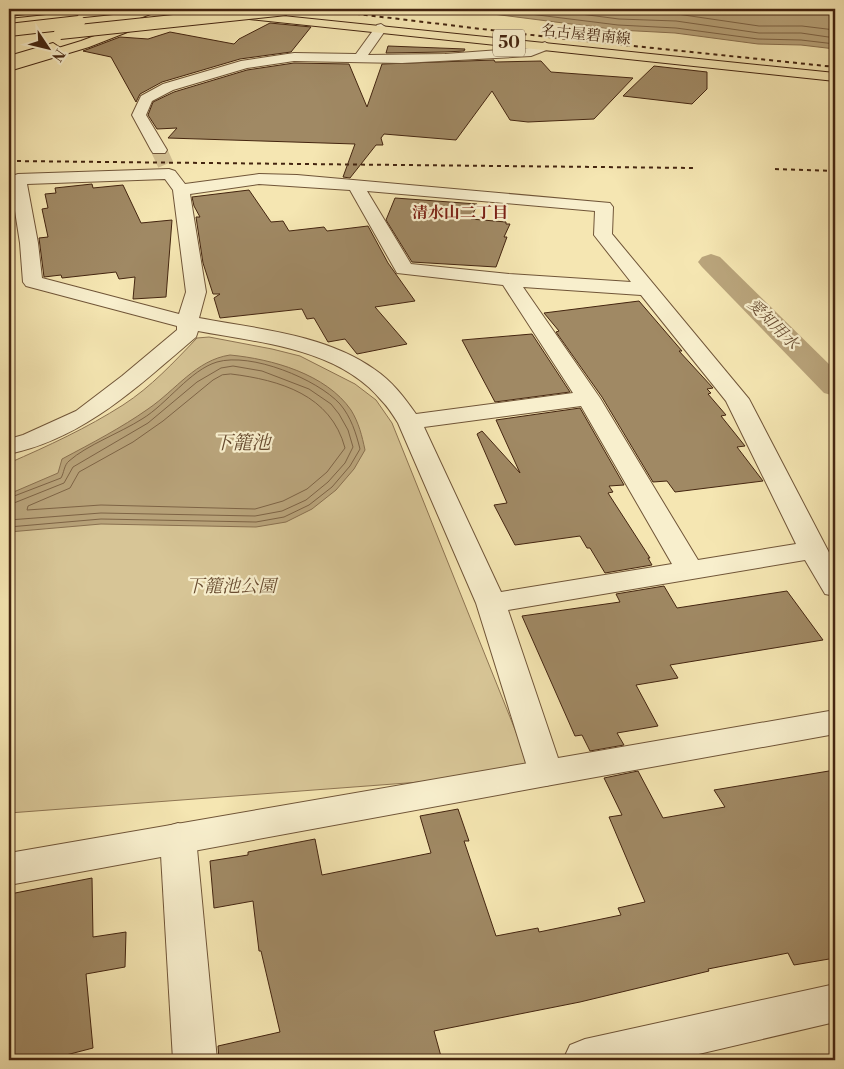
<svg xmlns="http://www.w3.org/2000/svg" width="844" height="1069" viewBox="0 0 844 1069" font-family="'Libre Bodoni','Noto Serif JP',serif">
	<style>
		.green { fill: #d7c596; stroke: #8e7553 }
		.water { fill: #b9a47b; stroke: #8a7150 }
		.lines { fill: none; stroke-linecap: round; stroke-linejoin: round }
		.shore { stroke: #7e6446; stroke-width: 1 }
		.canal { fill: #b9a47b; fill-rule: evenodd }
		.building { fill: #a08964; stroke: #442510 }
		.minor-tunnel { stroke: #d2bf92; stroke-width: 16; stroke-dasharray: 16 8; stroke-linecap: butt }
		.minor-casing { stroke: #705538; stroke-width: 2 }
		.tertiary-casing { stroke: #705538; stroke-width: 2 }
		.primary-casing { stroke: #442510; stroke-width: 2 }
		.trunk-casing { stroke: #442510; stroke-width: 2 }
		.motorway-casing { stroke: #442510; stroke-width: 2 }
		.minor { fill: #f8efcd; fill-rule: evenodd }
		.tertiary { fill: #f8efcd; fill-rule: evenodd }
		.primary { fill: #f5e6b2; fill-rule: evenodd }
		.trunk { fill: #f5e6b2; fill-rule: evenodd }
		.motorway { fill: #f5e6b2; fill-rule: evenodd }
		.rail { stroke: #442510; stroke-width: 2; stroke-dasharray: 4 4; stroke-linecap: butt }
		.motorway-bridge-casing { stroke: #442510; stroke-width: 14; stroke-linecap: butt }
		.motorway-bridge { stroke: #f5e6b2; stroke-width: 12 }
		.labels { text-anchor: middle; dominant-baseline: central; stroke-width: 4.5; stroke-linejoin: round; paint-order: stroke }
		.far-street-label { font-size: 15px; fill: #442510; stroke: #f8efcd }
		.shield { fill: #f8efcd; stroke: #7a6249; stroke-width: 1 }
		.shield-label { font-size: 16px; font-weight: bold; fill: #442510 }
		.far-neighbourhood-label { font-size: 16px; font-weight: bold; fill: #7a1f14; stroke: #f8efcd }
		.far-water-label { font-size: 16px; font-style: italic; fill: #674b30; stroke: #f8efcd }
		.park-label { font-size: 18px; font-style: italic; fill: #694d32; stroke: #f8efcd }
		.water-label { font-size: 19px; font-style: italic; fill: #674b30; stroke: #f8efcd }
	</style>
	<rect width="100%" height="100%" fill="#f5e6b2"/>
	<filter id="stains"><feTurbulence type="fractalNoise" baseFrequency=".004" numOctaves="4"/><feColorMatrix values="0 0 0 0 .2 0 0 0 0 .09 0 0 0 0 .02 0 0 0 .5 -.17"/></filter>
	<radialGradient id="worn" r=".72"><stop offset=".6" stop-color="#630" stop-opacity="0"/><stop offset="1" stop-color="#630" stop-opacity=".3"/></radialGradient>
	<path class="green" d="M209,337L272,349L300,356L355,384L376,400L392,423L526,757V765L513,775L9,813V463C48,446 87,428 123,405C151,387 174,362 197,338Z"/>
	<g class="water">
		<path d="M470,9H835V49L801,45L758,44L675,33L618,30L485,13Z"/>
		<path d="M230,355C272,359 326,374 351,410C359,423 362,436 365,450L354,469L336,490L312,509L286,522L256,527L101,524L9,532V494L58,473L62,459C92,443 121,428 148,409C176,390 196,360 230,355Z"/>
	</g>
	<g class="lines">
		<g class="shore">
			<path d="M490,9L618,25L676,28L758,39L801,40L835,44"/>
			<path d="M542,9L619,19L676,21L759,33H801L835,38"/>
			<path d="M599,9L677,14L759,26H802L835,30"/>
			<path d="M231,374C280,380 331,395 345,448L327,472L307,489L283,501L255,509L101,505L27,510L28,506L70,488L79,472L133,442L163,421L213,380L222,375Z"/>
			<path d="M9,498L61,478C64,473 64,465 69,461C87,445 120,433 142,419C167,404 190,370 217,362C251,352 317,379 340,404C351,417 356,433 360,449L350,466L332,487L309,505L284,517L256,522L101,519L9,527"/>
			<path d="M9,505L64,483L73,467L148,423L197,382L221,368L233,366L262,371L309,389L331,404L339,414L348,430L353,447L345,463L328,482L306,500L282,511L255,516L101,513L9,520"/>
		</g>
		<path class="canal" d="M711,254L720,257L835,370V396L824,393L702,267L698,262L702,257Z"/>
	</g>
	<g class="building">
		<path d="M270,23L311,27L291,52L240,59L162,82L140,94L136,102L111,57L83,51L120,37L148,39L170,32L234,44L239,39Z"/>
		<path d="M388,46L465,49L464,51L445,52L386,53Z"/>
		<path d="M494,60L495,62L541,61L551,72L633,78L594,119L528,122L510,120L492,91L456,140L384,134L381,138L383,145H376L350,178L343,177L355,144L168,138L177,128L157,129L148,115L153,102L174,92L247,70L294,63L349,64L367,107L382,64Z"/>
		<path d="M654,66L707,72V89L692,104L623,96Z"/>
		<path d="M92,184L93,188L123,185L141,223L172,220L166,297L133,299L135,277L119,279L116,272L62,278L61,275L44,277L39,238L48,237L42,209L48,208L45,194L56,193L55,188Z"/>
		<path d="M249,190L271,222L283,221L289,231L324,227L327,231L368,226L388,263L415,301L375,307L407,344L357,354L345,339L328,342L314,318L307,319L302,309L220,318L214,298L220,294H213L203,263L196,217H200L194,206L192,197Z"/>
		<path d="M395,198L477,204L471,219L506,222V224H510L504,237H507L496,267L412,262L386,220Z"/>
		<path d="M639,301L682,351H679L713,388L707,389L711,393L708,394L726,415L721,416L745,446L737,447L763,481L675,492L667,481L653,482L602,397L556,332L559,331L544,313Z"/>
		<path d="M532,334L570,392L495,402L462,340Z"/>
		<path d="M580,408L624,485L609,486L613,492L608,493L650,558H648L652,565L605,573L590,548H587L580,536L515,545L494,505L507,503L477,434L482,431L520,473L496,420Z"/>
		<path d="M664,586L677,608L787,591L823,640L670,665L678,678L636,685L658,726L617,733L624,745L590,751L582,735L575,736L522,616L620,602L616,594Z"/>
		<path d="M835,770V958L794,965L788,953L708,969L709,971L580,1002L434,1031L442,1060H219L218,1046L280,1032L261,951H259L253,901L214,908L210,861L248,855V852L315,839L322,875L431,853L420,816L458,809L469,841H464L496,936L538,928L539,932L621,915L618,908L645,902L609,817L622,815L604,778L638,771L663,818L725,807L714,790Z"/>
		<path d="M92,878L93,937L126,932L125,967L86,974L93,1048L47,1060H9L10,894Z"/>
	</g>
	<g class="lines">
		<path class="minor-tunnel" d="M159,150L168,170"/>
		<g class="minor-casing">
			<g id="minor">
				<path d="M381,24L387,28L368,55L445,54L529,48L545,42L551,46L549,49L531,56L402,63L294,61L247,68L173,90L152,101L146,115L167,150L165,153H153L151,150L132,115L141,96L163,84L241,61L294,53L356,54L377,25Z"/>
				<path d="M169,169L175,171L185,184L259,174L297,175L610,203L613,207L612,234L749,399L835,564V596L825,594L805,560L508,610L558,758L835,710V734L546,786L534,782L529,773L476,603L398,423C393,415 388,407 382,401C338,348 261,343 198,331L196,337C138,386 85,438 9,454V439L23,435L76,411L122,376L177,330V326L26,286L23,282L20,243L10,179L12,176L18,174ZM165,179L173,190L186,292L179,314L42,278L38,243L27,184ZM259,184L350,190L397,273L503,285L573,393L416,414C404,397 392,381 374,369C324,334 257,329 199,318L206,292L190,194ZM367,191L595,211L594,235L631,282L509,274L411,264ZM523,287L641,295L726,401L796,544L698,560L600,398ZM581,406L672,564L501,592L424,427Z"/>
				<path d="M178,823L191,827L196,838L217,1060H173L160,838L165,827Z"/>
				<path d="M835,984V1022L673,1060H563L570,1045L585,1039Z"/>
			</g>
		</g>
		<g class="tertiary-casing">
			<path id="tertiary" d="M546,760L558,764L563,773L558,782L546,786L9,885V853Z"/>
		</g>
		<g class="primary-casing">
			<path id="primary" d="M178,9H214L835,73V81L184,12Z"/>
		</g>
		<g class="trunk-casing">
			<g id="trunk">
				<path d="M16,9H48L42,12L9,16V10Z"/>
				<path d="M167,9H183L181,11L89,47L9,71V63L81,41Z"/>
			</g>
		</g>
		<g class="motorway-casing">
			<g id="motorway">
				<path d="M102,9H138L132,12L9,25V19Z"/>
				<path d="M53,43L59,47L57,50L9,64V56Z"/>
			</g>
		</g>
		<use href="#minor" class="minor"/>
		<use href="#tertiary" class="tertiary"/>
		<use href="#primary" class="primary"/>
		<use href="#trunk" class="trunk"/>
		<use href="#motorway" class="motorway"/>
		<g class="rail">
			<path d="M316,9L548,37L835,67"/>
			<path d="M9,161L696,168"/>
			<path d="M775,169L835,171"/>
		</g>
		<g class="motorway-bridge-casing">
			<g id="motorway-bridge">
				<path d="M9,30L79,22"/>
				<path d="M60,33L286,9"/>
			</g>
		</g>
		<use href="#motorway-bridge" class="motorway-bridge"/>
	</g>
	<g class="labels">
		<g class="far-street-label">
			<text transform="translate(586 35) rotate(6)">名古屋碧南線</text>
		</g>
		<rect class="shield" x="493" y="29.5" width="32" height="27" rx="4"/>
		<g class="shield-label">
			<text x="509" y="43">50</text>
		</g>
		<g class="far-neighbourhood-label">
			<text x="460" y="213">清水山二丁目</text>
		</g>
		<g class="far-water-label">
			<text transform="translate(773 324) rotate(45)">愛知用水</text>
		</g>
		<g class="park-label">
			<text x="231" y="586">下籠池公園</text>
		</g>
		<g class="water-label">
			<text x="242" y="443">下籠池</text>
		</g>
	</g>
	<rect width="844" height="1069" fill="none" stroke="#f5e6b2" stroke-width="30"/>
	<rect x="10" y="10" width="824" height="1049" fill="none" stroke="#442510" stroke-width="2.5"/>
	<rect x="15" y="15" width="814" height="1039" fill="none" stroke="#442510"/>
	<g transform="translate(48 48) rotate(125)" stroke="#f8efcd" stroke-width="4" paint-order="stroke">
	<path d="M0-4L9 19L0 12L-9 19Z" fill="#442510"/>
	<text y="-8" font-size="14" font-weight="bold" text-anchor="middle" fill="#442510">N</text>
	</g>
	<rect width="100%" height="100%" filter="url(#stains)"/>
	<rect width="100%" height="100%" fill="url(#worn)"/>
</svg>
